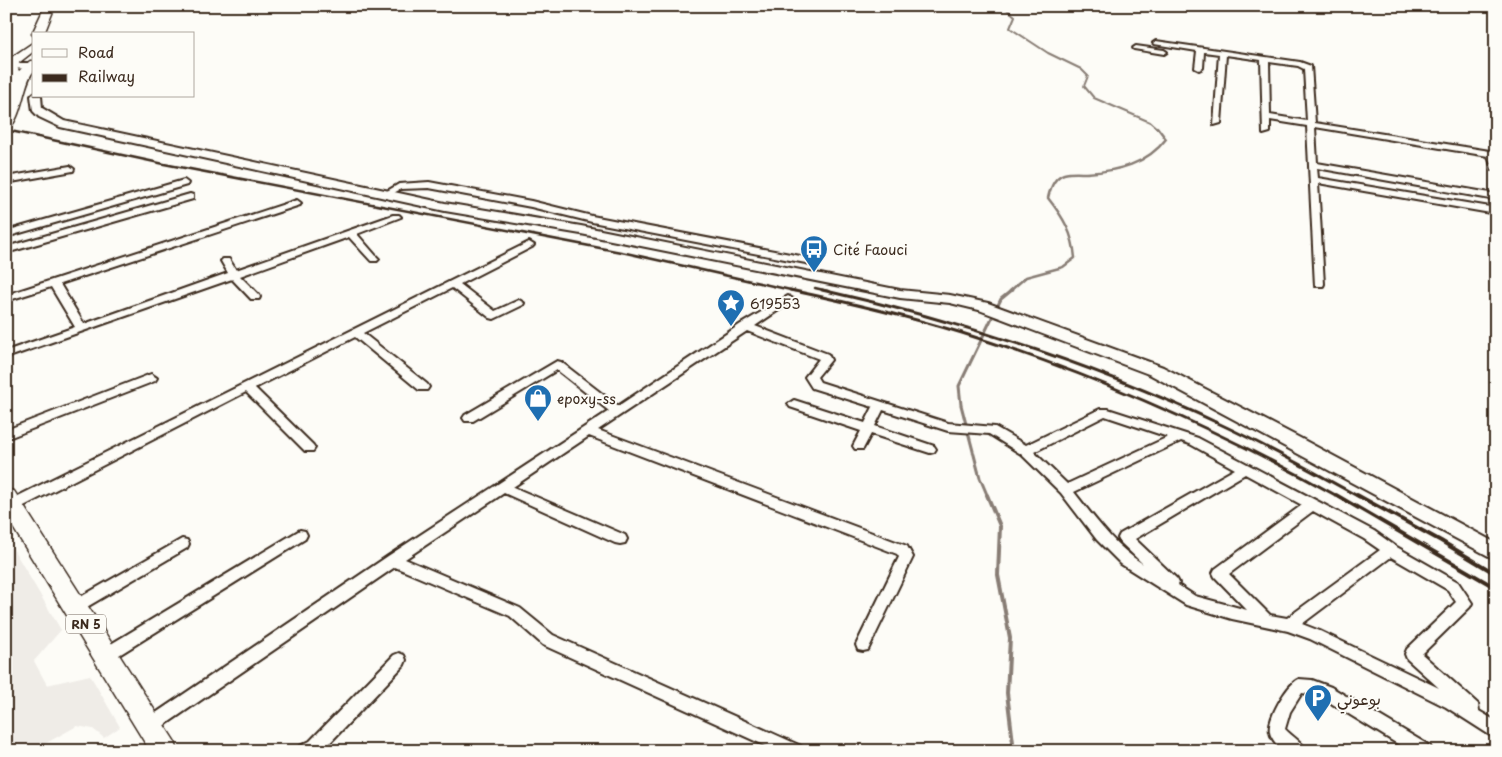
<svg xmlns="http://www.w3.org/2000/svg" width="1502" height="757" viewBox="0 0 1502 757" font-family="'Playpen Sans','Playpen Sans Arabic',sans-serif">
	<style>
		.built { fill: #efece7 }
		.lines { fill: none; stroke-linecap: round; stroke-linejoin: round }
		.stream-far3 { stroke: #887d74; stroke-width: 2 }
		.stream-far2 { stroke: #887d74; stroke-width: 2.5 }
		.stream-far1 { stroke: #887d74; stroke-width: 3 }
		.stream { stroke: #887d74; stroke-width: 4 }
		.street-casing { stroke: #3b2a1e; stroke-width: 4 }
		.secondary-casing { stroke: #3b2a1e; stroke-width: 4 }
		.primary-casing { stroke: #3b2a1e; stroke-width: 3 }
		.street { fill: #fdfcf7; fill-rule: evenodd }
		.secondary { fill: #fdfcf7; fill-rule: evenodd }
		.primary { fill: #fdfcf7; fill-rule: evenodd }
		.rail-far2 { stroke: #3b2a1e; stroke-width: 2.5 }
		.rail-far1 { stroke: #3b2a1e; stroke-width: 3 }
		.rail { stroke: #3b2a1e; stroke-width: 4 }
		.labels { text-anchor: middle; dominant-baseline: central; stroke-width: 4; stroke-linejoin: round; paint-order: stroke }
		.shield { fill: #fdfcf7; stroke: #75695f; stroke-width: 1 }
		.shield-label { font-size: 12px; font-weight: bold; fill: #3b2a1e }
		.poi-label { font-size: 14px; fill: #3b2a1e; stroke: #fdfcf7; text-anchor: start }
		.near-poi-label { font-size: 16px; fill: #3b2a1e; stroke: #fdfcf7; text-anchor: start }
	</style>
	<rect width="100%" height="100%" fill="#fdfcf7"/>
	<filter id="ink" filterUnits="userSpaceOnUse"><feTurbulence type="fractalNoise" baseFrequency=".02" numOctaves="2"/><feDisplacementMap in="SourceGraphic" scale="10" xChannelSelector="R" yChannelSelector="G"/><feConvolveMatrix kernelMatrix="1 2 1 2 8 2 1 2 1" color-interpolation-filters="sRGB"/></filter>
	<g filter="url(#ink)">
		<path class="built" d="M12,547L61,630L34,661L47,685L90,675L120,727L104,738L93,729L77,726L32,751H6V548Z"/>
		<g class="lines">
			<path class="stream-far3" d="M1003,6L1015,16L1010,28L1048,53L1081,69L1088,76L1084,86L1094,98L1150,122L1158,129"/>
			<path class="stream-far2" d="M1010,291L1026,277L1063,267L1075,258C1073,233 1063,217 1048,198C1050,189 1054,177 1064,174C1071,172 1080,173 1087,173C1118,171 1147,164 1166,139L1157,127"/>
			<path class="stream-far1" d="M988,497L980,478L961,405L959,386L1001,299L1012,290"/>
			<path class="stream" d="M987,495L1000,526L998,575L1010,638L1007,693L1014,751"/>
			<g class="street-casing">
				<g id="street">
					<path d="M1156,41L1300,62L1311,66L1315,123L1496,152V171L1492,169L1488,156L1315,127L1317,163L1496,194V200L1317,168L1318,178L1496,208V214L1318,183L1324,284L1323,286H1315L1307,126L1270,120V132L1263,134L1261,60L1226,55L1221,123L1214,125L1219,54L1204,52L1203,68L1199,70L1195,68L1197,51L1154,44L1153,43ZM1269,62L1298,66L1304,69L1307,121L1270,115Z"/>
					<path d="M1136,46L1164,50L1167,52L1164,54L1134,49L1133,48Z"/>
					<path d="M70,166L74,169L73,171L6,183V177Z"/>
					<path d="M184,180L188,183L187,185L6,237V231Z"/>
					<path d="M429,182L531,201L592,216L811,258L816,261L811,264L592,222L531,207L429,188L401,189L386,197L382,194L399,184Z"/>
					<path d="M190,194L193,195V199L6,253V247Z"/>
					<path d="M297,200L301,203L300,205L60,284L84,324L228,273L221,261L223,259H229L236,270L393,215H399L401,217L357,234L377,257L379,259L377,261H371L349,237L240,276L259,295L260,297L259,299H251L232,279L6,358V351L75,327L51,287L6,301V295Z"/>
					<path d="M529,242L534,245L532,247L460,284L495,311L519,300L524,303L523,305L494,319L490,318L452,288L363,333L427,384L429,387L427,390H419L355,337L255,388L313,445L315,448L313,451H305L246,392L16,510L11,511L6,509V502Z"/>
					<path d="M788,296L793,299L792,301L755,326L828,354L831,360L817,377L820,382L948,423L995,427L1026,445L1100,409H1108L1198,438L1374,531L1395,546L1458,582L1472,603L1470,607L1422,654L1478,704L1479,711L1496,721V739L1446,707L1310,639L1288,631L1232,619L1186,605L1121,564L1097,540L1061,493L1021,454L989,434L948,431L883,410L875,426L934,446L936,449L934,452L930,453L871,434L863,449H855L853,446L861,431L790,407L788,404L794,400L865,423L873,407L812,388L805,377L819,359L747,331L598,430L907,546L913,557L868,650L863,651L858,650L856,645L899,557L897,554L589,436L513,487L625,535L627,539L625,543L620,544L615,543L504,493L405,559L520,608L553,635L801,746L803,751H777L543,645L510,616L395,567L156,731L150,733L144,731L142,726L144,721L388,556L609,411L557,370L473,421H465L463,418L465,415L557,361L561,362L618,406L741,324ZM1105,416L1168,437L1067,484L1034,452ZM1181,441L1190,444L1235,469L1120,534L1118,538L1120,542L1143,564C1114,546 1094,517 1074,492ZM1245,474L1302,505L1215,569L1213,573L1215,577L1247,610L1195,596L1178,585L1179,583L1177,579L1135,539ZM1313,511L1364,539L1380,550L1287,618L1270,615L1229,574ZM1391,557L1448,590L1456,602L1407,649L1405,654L1407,659L1439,688L1320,631L1302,624Z"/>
					<path d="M151,374L157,378L155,381L6,439V430Z"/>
					<path d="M300,530L305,531L307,535L305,539L111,660L106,662L101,660L99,655L101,650Z"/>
					<path d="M182,539L187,540L189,544L187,548L80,611L75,613L70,611L68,607L70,603Z"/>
					<path d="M399,653L404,655L406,660L404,665L322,751H298L300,746L310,741L394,655Z"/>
					<path d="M1299,679L1312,680L1331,687L1430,746L1432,751H1409L1321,697L1302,693L1290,712L1285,729C1292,737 1303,742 1307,751H1284C1279,747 1271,739 1270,732C1267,719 1287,684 1299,679Z"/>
				</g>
			</g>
			<g class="secondary-casing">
				<g id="secondary">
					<path d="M10,63H34V69L6,68V64Z"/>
					<path d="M34,93V96H41L42,108L64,121L445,203L581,226L900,290L950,295L988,303L1163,367L1300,438L1496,543V560L1151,375L979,310L950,303L900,298L581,234L445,211L60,127L39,117L33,111L31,96Z"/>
				</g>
			</g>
			<g class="primary-casing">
				<g id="primary">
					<path d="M45,6H55L44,34H34V36L32,34Z"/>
					<path d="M34,42V51L16,65L19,71L30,61H34V71C23,80 22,125 6,129V109L13,92L6,69V61Z"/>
					<path d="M6,489L14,491L175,742L178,751H150L6,516Z"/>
				</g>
			</g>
			<use href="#street" class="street"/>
			<use href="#secondary" class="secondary"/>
			<use href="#primary" class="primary"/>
			<g class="rail-far2">
				<path d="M6,130L164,164L626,253L795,291"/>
				<path d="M815,288L828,291"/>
			</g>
			<g class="rail-far1">
				<path d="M790,290C847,302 906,316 962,333C1093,374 1219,430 1339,497"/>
				<path d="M822,290C960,321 1094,364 1222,425C1269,447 1314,472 1359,497"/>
			</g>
			<g class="rail">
				<path d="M1336,495L1496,588"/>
				<path d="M1357,495L1441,541L1496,574"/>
			</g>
		</g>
	</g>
	<defs>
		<g id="bus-pin" transform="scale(1.4375)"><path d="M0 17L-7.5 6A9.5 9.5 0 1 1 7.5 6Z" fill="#1f6fb2" stroke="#fdfcf7"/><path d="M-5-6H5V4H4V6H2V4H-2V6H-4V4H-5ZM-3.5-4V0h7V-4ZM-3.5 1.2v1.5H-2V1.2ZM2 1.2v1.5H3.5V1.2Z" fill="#fff"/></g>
		<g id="sight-pin" transform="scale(1.4375)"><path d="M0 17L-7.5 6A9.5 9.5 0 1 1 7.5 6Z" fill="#1f6fb2" stroke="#fdfcf7"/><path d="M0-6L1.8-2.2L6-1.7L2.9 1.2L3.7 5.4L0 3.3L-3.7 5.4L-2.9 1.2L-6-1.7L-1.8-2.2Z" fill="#fff"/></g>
		<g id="shop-pin" transform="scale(1.4375)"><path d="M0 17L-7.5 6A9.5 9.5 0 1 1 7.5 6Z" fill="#1f6fb2" stroke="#fdfcf7"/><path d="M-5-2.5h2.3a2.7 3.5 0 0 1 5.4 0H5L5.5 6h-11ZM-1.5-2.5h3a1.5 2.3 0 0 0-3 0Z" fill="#fff"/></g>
		<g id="parking-pin" transform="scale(1.4375)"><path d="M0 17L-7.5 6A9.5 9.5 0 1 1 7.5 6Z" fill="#1f6fb2" stroke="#fdfcf7"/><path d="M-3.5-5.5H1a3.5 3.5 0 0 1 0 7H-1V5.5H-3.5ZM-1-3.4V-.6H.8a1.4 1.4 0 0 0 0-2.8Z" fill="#fff"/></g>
	</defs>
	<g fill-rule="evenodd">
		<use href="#bus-pin" x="814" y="249"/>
		<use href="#sight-pin" x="731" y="303"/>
		<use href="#shop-pin" x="538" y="398"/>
		<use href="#parking-pin" x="1318" y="698"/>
	</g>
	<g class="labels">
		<rect class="shield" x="66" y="614.5" width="40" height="19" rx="4"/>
		<g class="shield-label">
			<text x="86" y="624">RN 5</text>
		</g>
		<g class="poi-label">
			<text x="833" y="249">Cité Faouci</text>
			<text x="750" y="303">619553</text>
			<text x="557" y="398">epoxy-ss</text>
		</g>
		<g class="near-poi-label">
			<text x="1337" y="698">بوعوني</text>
		</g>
	</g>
	<rect width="1502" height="757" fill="none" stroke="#fdfcf7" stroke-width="25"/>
	<rect x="12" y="12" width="1477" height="732" fill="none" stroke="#3b2a1e" stroke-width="2" filter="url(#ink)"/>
	<rect x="32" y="32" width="162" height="65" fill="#fdfcf7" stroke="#afa8a0"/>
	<rect x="42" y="49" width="25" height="8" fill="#fdfcf7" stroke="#afa8a0"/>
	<text x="78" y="58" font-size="15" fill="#3b2a1e">Road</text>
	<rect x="42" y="74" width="25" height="8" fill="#3b2a1e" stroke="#afa8a0"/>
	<text x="78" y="82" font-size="15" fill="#3b2a1e">Railway</text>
</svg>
